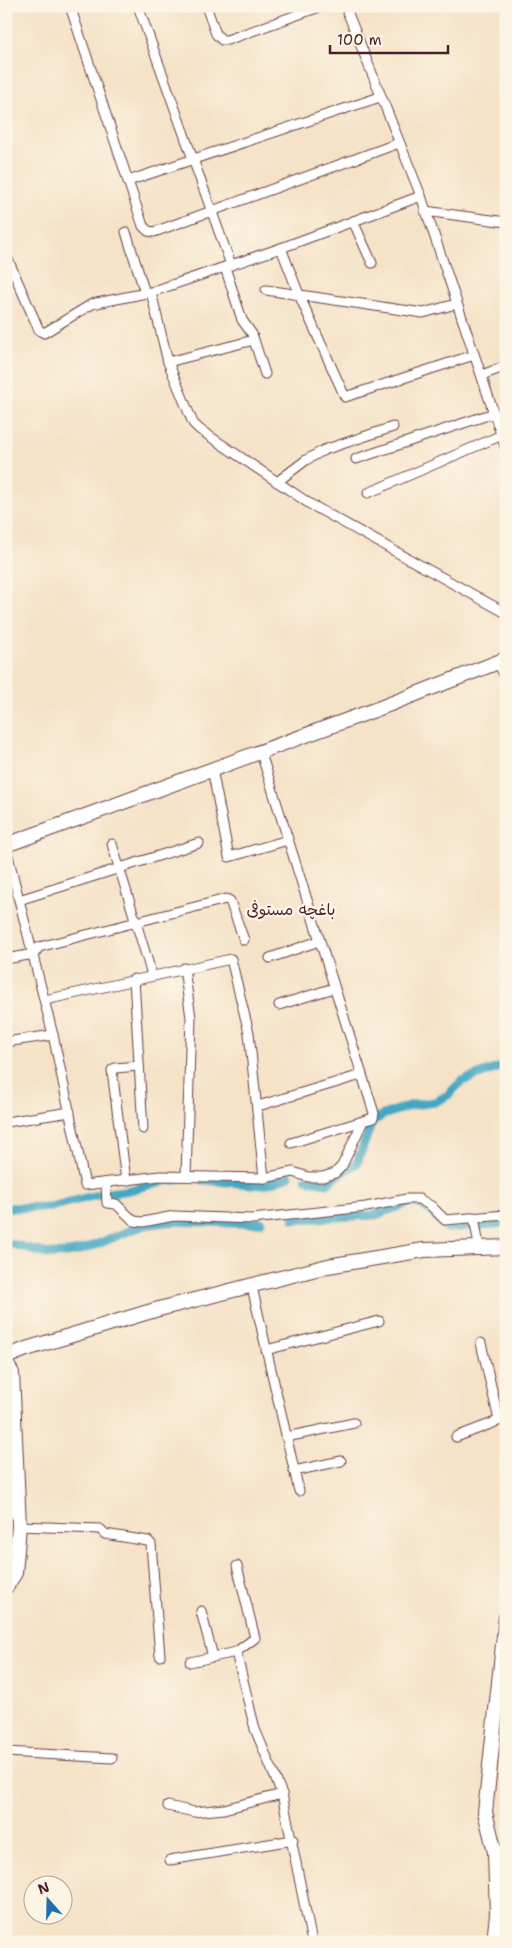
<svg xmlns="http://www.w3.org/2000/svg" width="512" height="1948" viewBox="0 0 512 1948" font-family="'Shantell Sans','Playpen Sans Arabic',sans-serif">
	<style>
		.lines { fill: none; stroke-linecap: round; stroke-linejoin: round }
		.canal { stroke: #43a7c3; stroke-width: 9 }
		.street-casing { stroke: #643c42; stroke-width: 11 }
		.secondary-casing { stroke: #643c42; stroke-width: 16 }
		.street { stroke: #fff; stroke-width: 9 }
		.secondary { stroke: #fff; stroke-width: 14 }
		.labels { text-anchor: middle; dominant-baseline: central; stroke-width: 5; stroke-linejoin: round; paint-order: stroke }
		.neighbourhood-label { font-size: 16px; fill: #4a1f2b; stroke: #fcf5e5 }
	</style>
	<rect width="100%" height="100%" fill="#fcf5e5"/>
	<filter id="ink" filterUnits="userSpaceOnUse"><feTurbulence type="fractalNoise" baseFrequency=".02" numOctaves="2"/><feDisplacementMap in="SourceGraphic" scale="10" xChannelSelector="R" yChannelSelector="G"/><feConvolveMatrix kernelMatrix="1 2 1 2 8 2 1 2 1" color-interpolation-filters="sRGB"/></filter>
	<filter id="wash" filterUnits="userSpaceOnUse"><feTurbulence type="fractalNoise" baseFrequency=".0096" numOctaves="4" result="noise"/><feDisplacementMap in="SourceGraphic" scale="20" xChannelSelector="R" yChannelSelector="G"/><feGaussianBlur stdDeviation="1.12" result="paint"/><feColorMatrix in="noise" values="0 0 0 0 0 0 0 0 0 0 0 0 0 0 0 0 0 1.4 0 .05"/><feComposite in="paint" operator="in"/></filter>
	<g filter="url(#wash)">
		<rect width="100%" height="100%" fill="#f5e2c7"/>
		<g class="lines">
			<g class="canal">
				<path d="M306,1179L327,1183L357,1163L372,1122L383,1115L412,1105L435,1102L448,1095L462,1081L506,1065"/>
				<path d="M203,1180L263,1185L289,1176"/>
				<path d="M6,1208L50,1207L101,1194L130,1190L167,1180H175"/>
				<path d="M294,1219L375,1215L410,1202L418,1203L430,1211L447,1228L506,1223"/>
				<path d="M6,1243C22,1245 35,1253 51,1254C92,1255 121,1228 157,1223C192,1218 225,1226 261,1222"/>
			</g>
		</g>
	</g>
	<g filter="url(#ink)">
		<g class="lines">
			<g class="street-casing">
				<g id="street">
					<path d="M70,6L143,226L148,231L154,232L399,143"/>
					<path d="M138,6L231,265"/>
					<path d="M206,6L216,34L222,40H227L322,6"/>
					<path d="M345,6L421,196L506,449"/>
					<path d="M128,181L380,97"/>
					<path d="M425,211L506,222"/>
					<path d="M353,221L372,263"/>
					<path d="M126,232L145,293"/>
					<path d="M281,248L300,297L345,397L474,355"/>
					<path d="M6,255L39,330L44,333L92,304L151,292L281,248L421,196"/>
					<path d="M225,267L242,320L252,334L265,374"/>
					<path d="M266,290L423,313L456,304"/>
					<path d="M151,292L168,362L193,423L199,429L310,504L506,613"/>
					<path d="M168,362L254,340"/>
					<path d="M482,375L506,366"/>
					<path d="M356,459L494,413"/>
					<path d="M277,482L306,460L324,450L393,427"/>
					<path d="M368,493L502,435"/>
					<path d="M498,662L506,679"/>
					<path d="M212,769L229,857L288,840"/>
					<path d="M112,844L152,975"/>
					<path d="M6,848L53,1035L85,1185L160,1176L264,1178L293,1172L308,1177H323L335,1173L342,1166L363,1121L373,1118L374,1113L260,750"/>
					<path d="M19,900L199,843"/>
					<path d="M270,958L319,941"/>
					<path d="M6,959L34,954L39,947L226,899L230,901L244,940"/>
					<path d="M184,968L191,1018L186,1176"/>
					<path d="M134,979L143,1129"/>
					<path d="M45,1000L231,959L249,1033L264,1178"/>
					<path d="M279,1005L334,988"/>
					<path d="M6,1042L53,1035"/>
					<path d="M258,1106L361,1075"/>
					<path d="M6,1122L70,1112"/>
					<path d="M291,1143L363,1121"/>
					<path d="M126,1181L112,1070L115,1068L139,1066"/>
					<path d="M106,1184L107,1203L116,1204L134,1221L143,1222L174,1216L252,1219L366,1207L407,1199H419L431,1206L445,1220L506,1215"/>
					<path d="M474,1217L479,1246"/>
					<path d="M252,1287L299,1491"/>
					<path d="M481,1343L499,1420"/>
					<path d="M266,1350L379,1321"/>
					<path d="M286,1437L354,1423"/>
					<path d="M456,1437L506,1418"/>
					<path d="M294,1471L341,1461"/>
					<path d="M6,1512L20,1513"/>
					<path d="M19,1526L100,1529L105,1534L148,1541L151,1544L160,1656"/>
					<path d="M201,1611L213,1657"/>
					<path d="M236,1652L255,1729L282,1794L312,1942"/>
					<path d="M190,1662L236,1652L255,1638L237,1566"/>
					<path d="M6,1752L112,1758"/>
					<path d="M168,1806L194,1812L224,1809L282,1794"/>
					<path d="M170,1860L293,1840"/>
				</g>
			</g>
			<g class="secondary-casing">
				<g id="secondary">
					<path d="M6,845L380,708L506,659"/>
					<path d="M6,1357L26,1349L155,1310L328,1266L424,1250L506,1247"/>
					<path d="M6,1363L12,1373L19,1526L15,1573L6,1587"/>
					<path d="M494,1942L497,1914L495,1852L485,1812L506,1617"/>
				</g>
			</g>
			<use href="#street" class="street"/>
			<use href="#secondary" class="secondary"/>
		</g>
	</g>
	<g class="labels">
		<g class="neighbourhood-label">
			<text x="291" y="909">باغچه مستوفی</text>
		</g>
	</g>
	<rect width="512" height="1948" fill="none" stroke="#fcf5e5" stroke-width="25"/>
	<g transform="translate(48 1900) rotate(340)"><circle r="24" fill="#fcf5e5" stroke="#b59f9b"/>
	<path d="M0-4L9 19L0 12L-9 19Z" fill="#1f6fb2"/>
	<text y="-8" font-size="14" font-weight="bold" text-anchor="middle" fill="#4a1f2b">N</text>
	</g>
	<path d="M330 45v8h118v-8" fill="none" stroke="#4a1f2b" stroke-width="2.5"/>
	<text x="337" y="45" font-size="15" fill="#4a1f2b" stroke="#fcf5e5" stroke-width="4" paint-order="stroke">100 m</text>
</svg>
